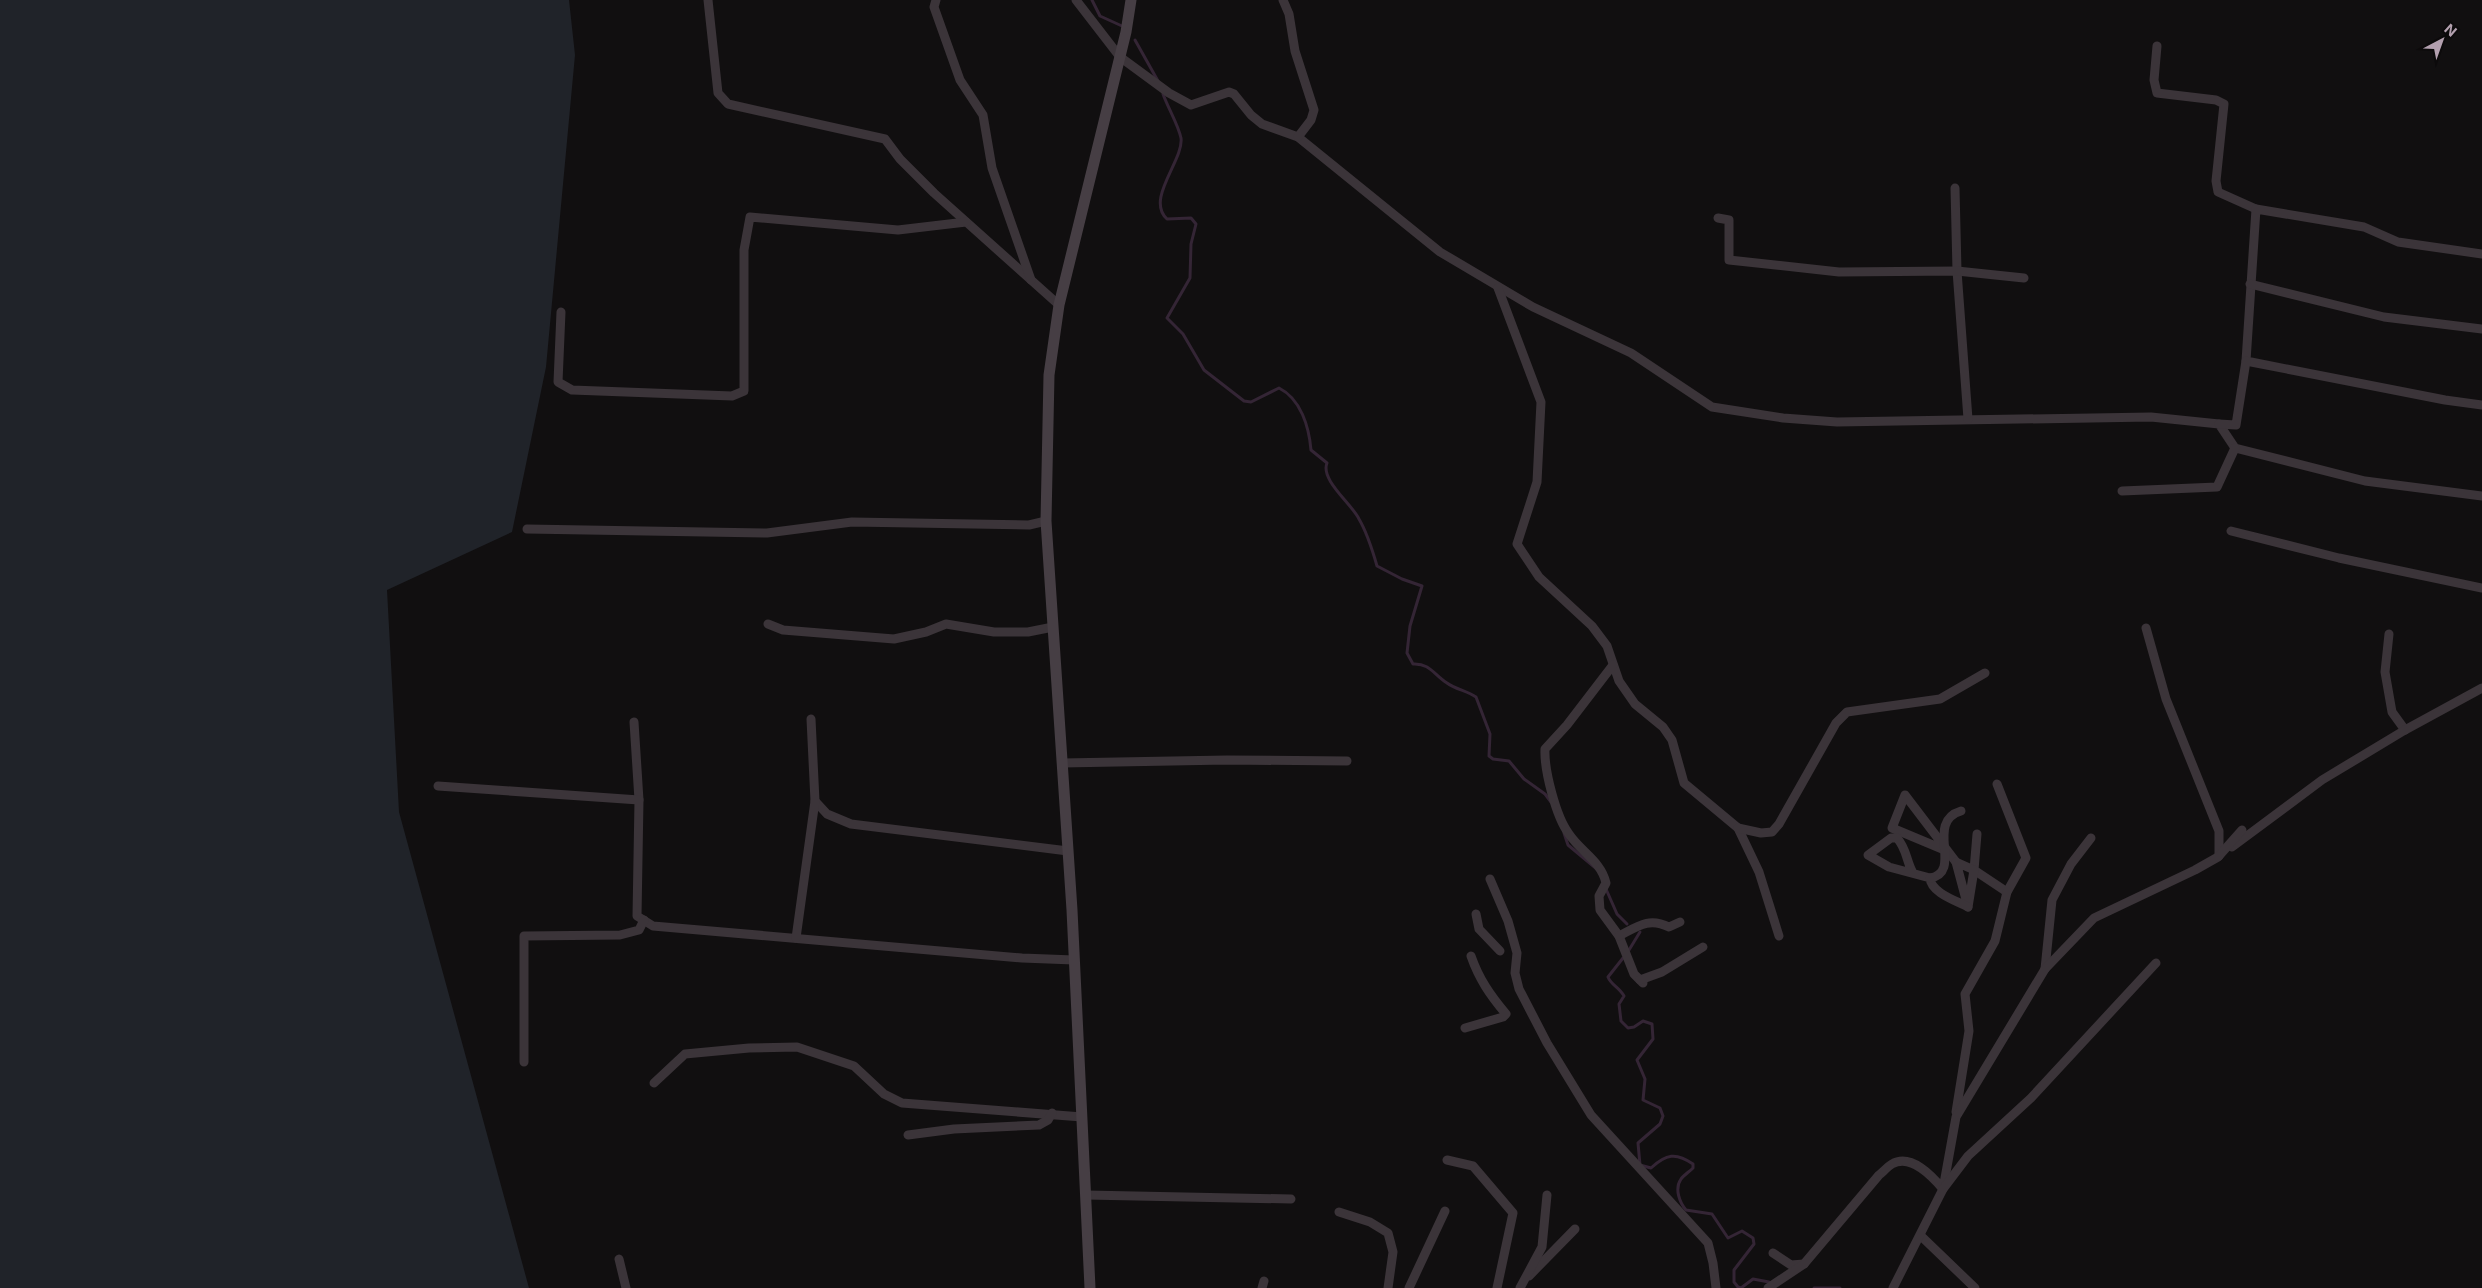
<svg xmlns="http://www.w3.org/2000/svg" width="2482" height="1288" viewBox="0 0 2482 1288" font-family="Inter,sans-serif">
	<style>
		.green { fill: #202329 }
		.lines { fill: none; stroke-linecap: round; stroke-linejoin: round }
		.stream { stroke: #342535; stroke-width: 3 }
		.minor { stroke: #3b3439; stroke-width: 9 }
		.secondary { stroke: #463e44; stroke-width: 11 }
	</style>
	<rect width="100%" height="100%" fill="#110f10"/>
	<path class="green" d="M0,0H569L575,55L546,367L512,532L387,590L399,812L529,1288H0Z"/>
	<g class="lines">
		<g class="stream">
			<path d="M1092,0L1100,16L1122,26"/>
			<path d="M1135,40L1158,81"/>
			<path d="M1163,94C1168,108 1178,124 1181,138C1184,160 1145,199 1167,219L1191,218L1196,224L1191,244L1190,278L1167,318L1183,334L1204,370L1244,401L1251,402L1279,388C1301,399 1309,427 1311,450L1327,463C1320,480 1352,504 1359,519C1366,531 1373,552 1377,566L1402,579L1422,586L1410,626L1407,653L1413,664C1430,663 1434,675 1447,683C1455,689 1467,691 1476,697L1490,734L1489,756L1493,759L1509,761L1524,779L1545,794L1551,802"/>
			<path d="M1564,833L1568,845L1598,870"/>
			<path d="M1606,889L1617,914L1627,924"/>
			<path d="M1629,950L1640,932"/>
			<path d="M1623,958L1608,977C1611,985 1619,987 1624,996L1619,1004L1621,1021L1628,1028L1634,1027L1643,1021L1652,1024L1653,1039L1637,1060L1645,1079L1643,1100L1660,1108L1663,1116L1660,1124L1638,1143L1640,1165L1651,1168C1666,1154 1676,1152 1693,1164V1168C1689,1172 1684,1175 1681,1179C1674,1189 1680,1203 1686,1210L1712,1214L1728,1238L1742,1231L1753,1238L1754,1244L1734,1270V1282L1738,1287L1741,1288L1753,1279L1769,1282"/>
			<path d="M1814,1288H1840"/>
		</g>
		<g class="minor">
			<path d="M708,0L718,93L728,104L885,139L900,159L934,193L1059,305"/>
			<path d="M936,0L934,7L960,80L983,115L992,168L1031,280"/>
			<path d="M1076,0L1120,57L1169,93L1191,105L1229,92L1234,94L1251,115L1262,124L1298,137L1440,252L1533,307L1631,353L1712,407L1783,418L1837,422L2151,417L2219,424L2235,448L2365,481L2482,496"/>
			<path d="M1283,0L1289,14L1295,51L1314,110L1311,120L1298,137"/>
			<path d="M2157,46L2154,80L2157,93L2216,100L2224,104L2216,181L2218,192L2256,209"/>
			<path d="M1955,188L1957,271L1968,419"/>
			<path d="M1718,218L1729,220V260L1839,272L1957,271L2024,278"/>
			<path d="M2482,254L2398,242L2364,227L2256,209L2246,361L2445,400L2482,405"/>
			<path d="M2250,284L2384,317L2482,329"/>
			<path d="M1498,288L1541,402L1537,482L1517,544L1539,577L1592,626L1607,646L1619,681L1635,704L1663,727L1672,740L1684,783L1738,828L1759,872L1779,936"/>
			<path d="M561,312L558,382L572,390L732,396L744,391V250L750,217L898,230L966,222"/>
			<path d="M2219,424L2236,425L2246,361"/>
			<path d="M2122,491L2217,487L2235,448"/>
			<path d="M527,529L767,533L852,522L1029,525L1046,521"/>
			<path d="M2231,531L2339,558L2482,588"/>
			<path d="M768,624L783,630L894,639L926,632L946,624L994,632H1028L1053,627"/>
			<path d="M2146,628L2166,699L2219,831V856"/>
			<path d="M2389,634L2385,672L2392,712L2405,730"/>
			<path d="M1613,665L1567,725L1545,749C1544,770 1556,817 1569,834C1581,852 1601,861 1606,883L1599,896L1600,910L1619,936L1634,974L1643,983"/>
			<path d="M634,722L639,800"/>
			<path d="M1062,763L1227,760L1347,761"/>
			<path d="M438,786L639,800L637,916L653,926L1022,958L1074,960"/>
			<path d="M815,801L827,814L851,824L1068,851"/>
			<path d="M1738,828L1761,833L1772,832L1779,824L1836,723L1847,712L1940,699L1985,673"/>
			<path d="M1977,834L1974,870L2007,892"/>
			<path d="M2232,847L2322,780L2405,730L2482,688"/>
			<path d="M1947,851L1892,828L1905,795L1956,862"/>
			<path d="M1956,862L1974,870L1968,907Z"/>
			<path d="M1913,873C1906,861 1907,849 1897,838H1891L1868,855L1889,867L1930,878C1931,893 1957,901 1968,907"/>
			<path d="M1930,878C1964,872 1924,822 1961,811"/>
			<path d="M1490,879L1508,921L1517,953L1515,973L1519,989L1547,1043L1591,1115L1708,1243L1713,1263L1716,1288"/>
			<path d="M1476,914L1479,929L1500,951"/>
			<path d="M1619,936C1638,926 1649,917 1669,927L1680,922"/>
			<path d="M796,938L815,801L811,719"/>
			<path d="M2045,969L2052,900L2071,864L2091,838"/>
			<path d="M1640,980L1662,972L1703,947"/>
			<path d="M1465,1028L1503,1017L1506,1014C1490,995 1479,979 1471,956"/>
			<path d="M524,1062V936L620,935L639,930L644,920"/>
			<path d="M654,1083L685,1054L749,1048L797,1047L854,1066L884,1094L902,1103L1082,1117"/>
			<path d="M1956,1112L1969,1031L1965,994L1995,941L2007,892L2026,858L1997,784"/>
			<path d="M908,1135L954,1129L1039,1125L1048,1120L1052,1113"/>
			<path d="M1447,1160L1473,1166L1513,1213L1497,1288"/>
			<path d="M1086,1195L1291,1199"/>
			<path d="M1339,1212L1370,1222L1388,1233L1393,1252L1388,1288"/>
			<path d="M1921,1236L1975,1288"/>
			<path d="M1773,1253L1791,1265L1804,1264"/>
			<path d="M619,1259L626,1288"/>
			<path d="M1529,1276L1575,1229"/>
			<path d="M1262,1288L1264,1281"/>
			<path d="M1409,1288L1445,1211"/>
			<path d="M1520,1288L1542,1247L1547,1195"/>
			<path d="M1768,1288L1804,1264L1879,1175C1883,1172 1887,1167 1892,1164C1911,1153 1932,1176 1943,1189L1956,1117L2045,969L2094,918L2195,870L2218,857L2242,830"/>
			<path d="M1893,1288L1943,1189L1968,1156L2031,1098L2156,963"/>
		</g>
		<path class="secondary" d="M1090,1288L1072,910L1046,521L1049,375L1059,305L1126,32L1131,0"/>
	</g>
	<g transform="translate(2442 40) rotate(41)" stroke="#0c0a0b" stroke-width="4" paint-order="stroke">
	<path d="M0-4L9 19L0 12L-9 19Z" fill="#b3a0af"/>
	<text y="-8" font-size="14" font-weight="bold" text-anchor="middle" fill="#b3a0af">N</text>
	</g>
</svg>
